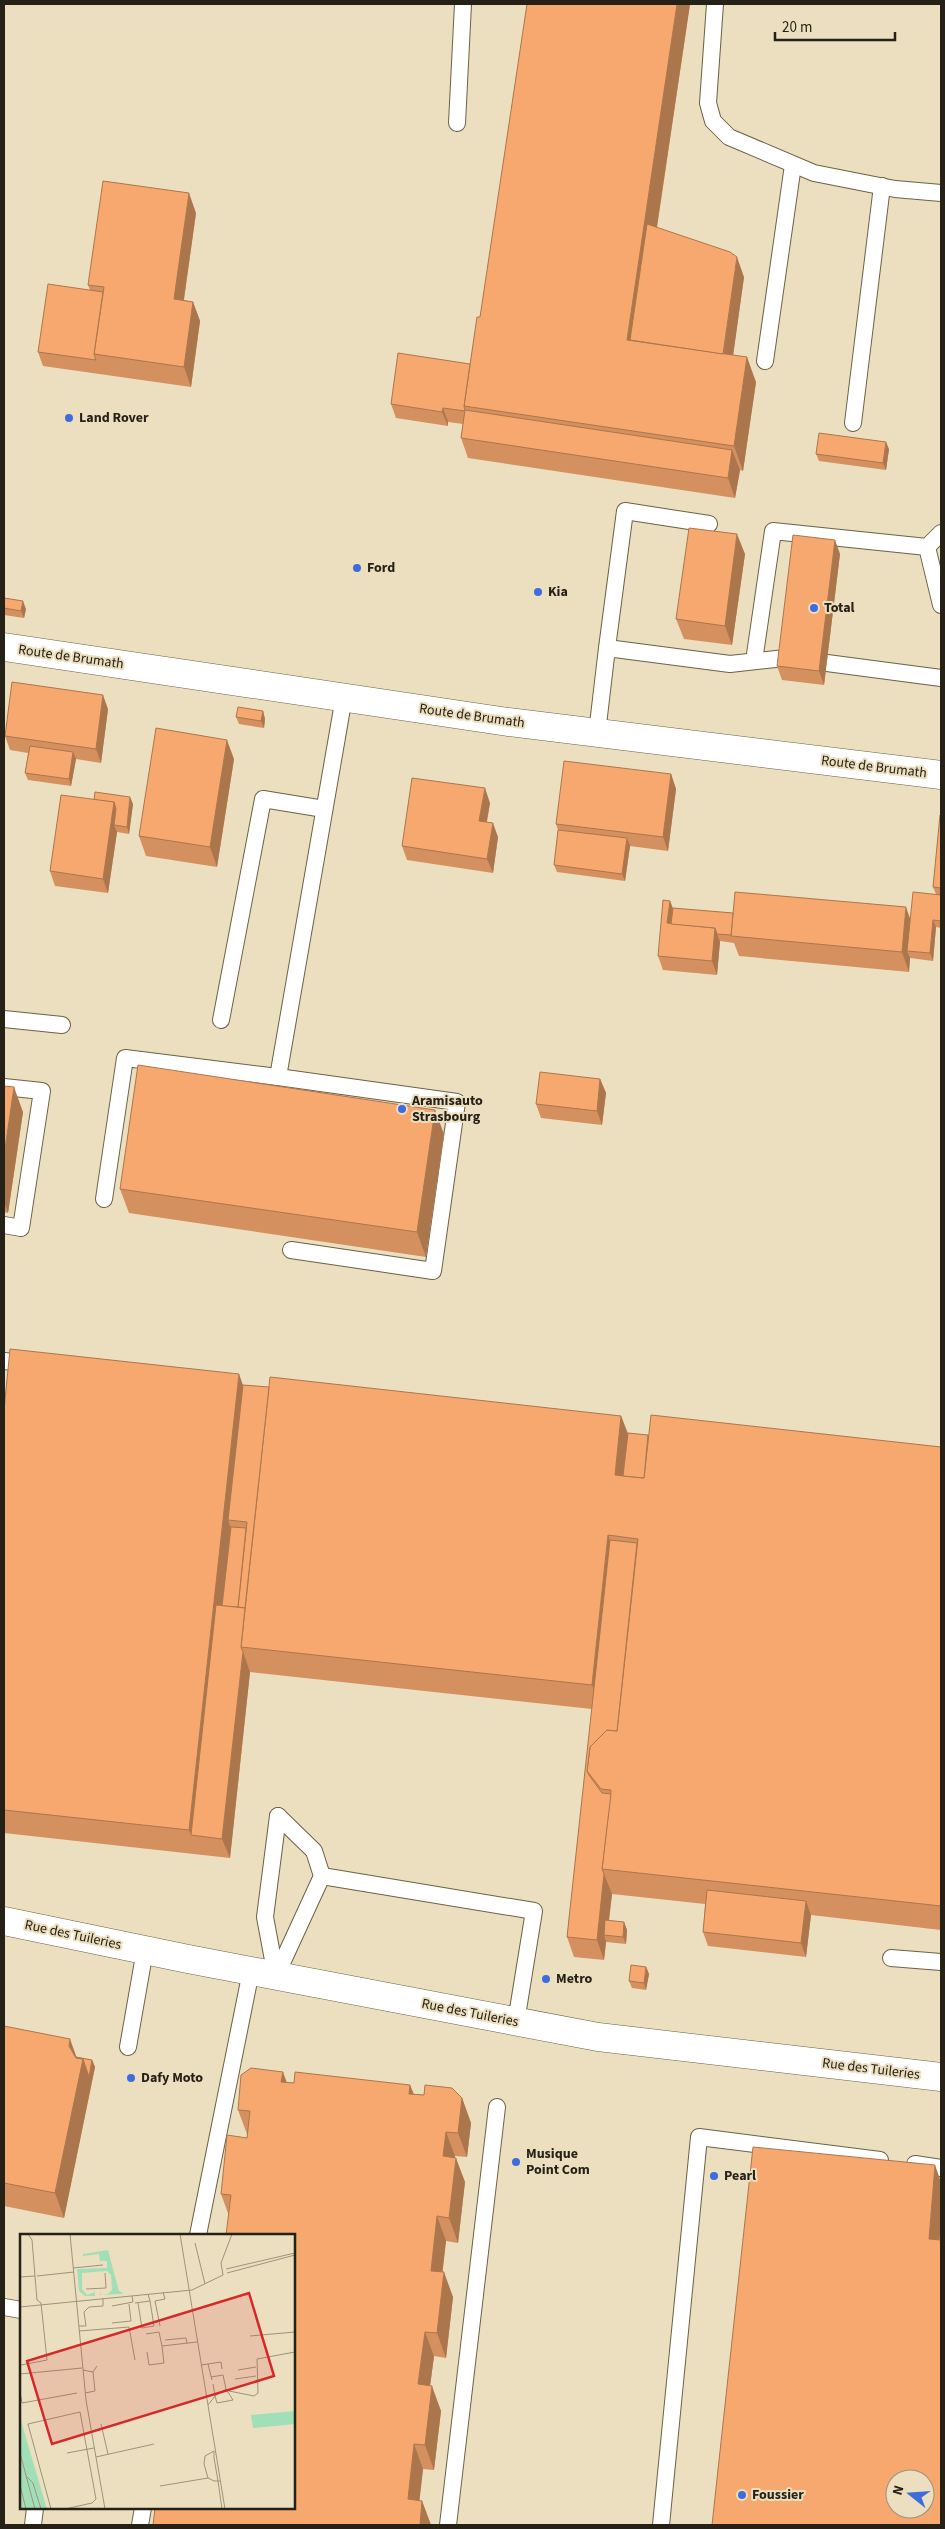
<svg xmlns="http://www.w3.org/2000/svg" width="945" height="2529" viewBox="0 0 945 2529" font-family="'Source Sans 3',sans-serif">
	<style>
		.lines { fill: none; stroke-linecap: round; stroke-linejoin: round }
		.lane-casing { stroke: #6c6145; stroke-width: 18 }
		.secondary-casing { stroke: #6c6145; stroke-width: 29 }
		.lane { stroke: #fff; stroke-width: 16 }
		.secondary { stroke: #fff; stroke-width: 28 }
		.wall { fill: #d4905f }
		.shaded-wall { fill: #ac764d }
		.building { fill: #f6a86e; stroke: #ac764d; fill-rule: evenodd }
		.poi-dot { fill: #3d6cdc; stroke: #ecdfc0; stroke-width: 2 }
		.labels { text-anchor: middle; dominant-baseline: central; stroke-width: 4; stroke-linejoin: round; paint-order: stroke }
		.poi-label { font-size: 14px; font-weight: bold; fill: #262116; stroke: #ecdfc0; text-anchor: start }
		.street-label { font-size: 14px; fill: #262116; stroke: #ecdfc0 }
		.inset-road { fill: none; stroke: #9d937c; stroke-width: 1 }
		.view { fill: #d62828; fill-opacity: 0.15; stroke: #d62828; stroke-width: 2.5 }
		.inset-edge { fill: none; stroke: #262116; stroke-width: 2.5 }
	</style>
	<rect width="100%" height="100%" fill="#ecdfc0"/>
	<g class="lines">
		<g class="lane-casing">
			<g id="lane">
				<path d="M715,4L708,103L713,121L729,137L814,173L895,189L941,193"/>
				<path d="M457,123L463,4"/>
				<path d="M765,361L793,165"/>
				<path d="M853,423L882,186"/>
				<path d="M927,547L941,533"/>
				<path d="M607,648L625,511L709,524"/>
				<path d="M754,661L773,531L927,547L941,605"/>
				<path d="M827,663L941,678"/>
				<path d="M597,733L607,648L730,664L785,658"/>
				<path d="M4,1019L62,1025"/>
				<path d="M221,1020L263,799L324,809"/>
				<path d="M278,1077L457,1102L433,1271L291,1250"/>
				<path d="M4,1087L42,1091L21,1228L4,1225"/>
				<path d="M104,1199L125,1058L278,1077L344,697"/>
				<path d="M4,1361L31,1364"/>
				<path d="M322,1876L534,1911L516,2022"/>
				<path d="M891,1958L941,1962"/>
				<path d="M276,1976L322,1876L314,1851L278,1816"/>
				<path d="M276,1976L265,1917L278,1816"/>
				<path d="M128,2047L145,1950"/>
				<path d="M915,2164L941,2168"/>
				<path d="M198,2235L251,1971"/>
				<path d="M4,2307L21,2310"/>
				<path d="M33,2525L35,2508"/>
				<path d="M140,2525L143,2508"/>
				<path d="M448,2525L497,2107"/>
				<path d="M661,2525L699,2137L880,2160"/>
			</g>
		</g>
		<g class="secondary-casing">
			<g id="secondary">
				<path d="M4,647L508,722L941,775"/>
				<path d="M4,1921L188,1959L598,2037L941,2077"/>
			</g>
		</g>
		<use href="#lane" class="lane"/>
		<use href="#secondary" class="secondary"/>
	</g>
	<g class="wall">
		<path d="M690,4L657,228L744,277L733,355L756,382L743,471L740,470L735,498L468,458L461,438L463,424L448,422V426L396,418L391,404L470,364L480,317Z"/>
		<path d="M196,213L184,300L193,302L200,321L191,387L43,366L38,352L90,290L88,285Z"/>
		<path d="M889,449L886,470L819,461L816,454Z"/>
		<path d="M745,554L732,645L684,639L676,619Z"/>
		<path d="M840,554L824,685L782,680L777,666Z"/>
		<path d="M4,598L26,609L24,618L4,615Z"/>
		<path d="M108,709L101,763L76,759L71,786L28,780L25,773L28,753L10,750L5,736Z"/>
		<path d="M263,711L265,719L264,728L239,724L236,717Z"/>
		<path d="M234,759L217,867L146,856L139,836Z"/>
		<path d="M671,774L676,789L668,851L630,846L625,881L557,872L554,865L558,830L556,824Z"/>
		<path d="M94,800L133,804L129,834L117,832L108,893L55,886L50,871Z"/>
		<path d="M490,803L487,822L498,837L493,873L407,860L402,846Z"/>
		<path d="M941,815V928L936,927L933,961L910,958L909,972L739,956L734,943L720,941L717,975L663,970L658,956L670,901L673,908L733,913L910,919L936,894L933,887Z"/>
		<path d="M600,1079L606,1093L602,1125L541,1118L536,1104Z"/>
		<path d="M4,1086L23,1112L8,1213L4,1212Z"/>
		<path d="M444,1134L426,1257L129,1213L120,1189Z"/>
		<path d="M243,1385L621,1416L628,1433L648,1435L941,1447V1930L811,1915L806,1957L708,1946L703,1932L705,1904L612,1894L609,1921L624,1922L627,1930L626,1944L606,1942L604,1960L574,1957L567,1937L592,1709L250,1672L230,1858L4,1833V1410Z"/>
		<path d="M646,1967L649,1974L646,1990L632,1988L629,1981Z"/>
		<path d="M4,2026L76,2057L92,2060L95,2067L64,2218L4,2206Z"/>
		<path d="M287,2082L294,2083L410,2085L414,2094L462,2098L471,2123L467,2157L455,2156V2158L465,2182L458,2243L446,2241L442,2272L453,2297L446,2358L434,2356L430,2386L441,2411L434,2470L423,2469L419,2500L422,2501L431,2525H153L294,2508L229,2216L221,2194L247,2138V2134L238,2110Z"/>
	</g>
	<g class="shaded-wall">
		<path d="M677,4H690L639,346L627,340Z"/>
		<path d="M189,193L196,213L181,319L174,299Z"/>
		<path d="M737,257L744,277L730,378L723,358Z"/>
		<path d="M193,302L200,321L191,387L184,367Z"/>
		<path d="M747,357L756,382L743,471L734,446Z"/>
		<path d="M443,408L448,422V426L442,412Z"/>
		<path d="M886,442L889,449L886,470L883,463Z"/>
		<path d="M732,450L740,470L735,498L728,478Z"/>
		<path d="M737,534L745,554L732,645L725,626Z"/>
		<path d="M835,540L840,554L824,685L819,671Z"/>
		<path d="M23,601L26,609L24,618L21,611Z"/>
		<path d="M103,695L108,709L101,763L96,749Z"/>
		<path d="M263,711L265,719L264,728L261,721Z"/>
		<path d="M227,740L234,759L217,867L210,847Z"/>
		<path d="M73,752L76,759L71,786L69,779Z"/>
		<path d="M671,774L676,789L668,851L663,837Z"/>
		<path d="M485,788L490,803L484,836L479,821Z"/>
		<path d="M130,797L133,804L129,834L127,827Z"/>
		<path d="M114,802L119,816L114,825L117,832L108,893L103,879Z"/>
		<path d="M493,823L498,837L493,873L487,859Z"/>
		<path d="M627,838L630,846L625,881L622,874Z"/>
		<path d="M670,901L675,915L673,930L667,923Z"/>
		<path d="M906,907L913,927L907,951L910,958L909,972L902,952Z"/>
		<path d="M933,920L936,927L933,961L930,953Z"/>
		<path d="M715,928L720,942L717,975L712,961Z"/>
		<path d="M600,1079L606,1093L602,1125L597,1111Z"/>
		<path d="M14,1087L23,1112L8,1213L4,1202V1156Z"/>
		<path d="M435,1110L444,1134L426,1257L417,1232Z"/>
		<path d="M239,1374L248,1399L228,1520L233,1534L191,1835L189,1830Z"/>
		<path d="M621,1416L630,1440L625,1493L615,1475Z"/>
		<path d="M608,1535L617,1560L601,1710L592,1685Z"/>
		<path d="M243,1652L250,1672L230,1858L222,1839Z"/>
		<path d="M604,1874L612,1894L607,1935H604L606,1942L604,1960L597,1940Z"/>
		<path d="M806,1901L811,1915L806,1957L801,1943Z"/>
		<path d="M624,1922L627,1930L626,1944L623,1937Z"/>
		<path d="M646,1967L649,1974L646,1990L644,1983Z"/>
		<path d="M70,2039L79,2064L69,2046Z"/>
		<path d="M83,2059L92,2060L95,2067L64,2218L55,2193Z"/>
		<path d="M283,2072L292,2097L281,2082Z"/>
		<path d="M410,2085L419,2110L409,2094Z"/>
		<path d="M462,2098L471,2123L467,2157L458,2133Z"/>
		<path d="M446,2132L455,2156L452,2181L443,2156Z"/>
		<path d="M456,2158L465,2182L458,2243L449,2218Z"/>
		<path d="M935,2165L941,2182V2221L938,2263L929,2239Z"/>
		<path d="M437,2216L446,2241L440,2295L431,2271Z"/>
		<path d="M444,2272L453,2297L446,2358L437,2333Z"/>
		<path d="M425,2332L434,2356L427,2409L418,2384Z"/>
		<path d="M432,2386L441,2411L434,2470L425,2445Z"/>
		<path d="M414,2444L423,2469L417,2523L408,2499Z"/>
		<path d="M422,2501L431,2525H420Z"/>
	</g>
	<g class="building">
		<path d="M527,4H677L627,340L747,357L734,446L464,406L477,317H480Z"/>
		<path d="M103,181L189,193L174,299L193,302L184,367L94,354L104,287L88,285Z"/>
		<path d="M647,224L730,252L737,257L723,354L630,340Z"/>
		<path d="M48,284L103,292L94,354L96,360L38,352Z"/>
		<path d="M398,353L470,364L464,406L465,411L443,408L442,412L391,404Z"/>
		<path d="M465,410L732,450L728,478L461,438Z"/>
		<path d="M819,433L886,442L883,463L816,454Z"/>
		<path d="M689,528L737,534L725,626L676,619Z"/>
		<path d="M793,535L835,540L819,671L777,666Z"/>
		<path d="M4,598L23,601L21,611L4,608Z"/>
		<path d="M12,682L103,695L96,749L5,736Z"/>
		<path d="M238,707L263,711L261,721L236,717Z"/>
		<path d="M156,728L227,740L210,847L139,836Z"/>
		<path d="M30,746L73,752L69,779L25,773Z"/>
		<path d="M564,761L671,774L663,837L556,824Z"/>
		<path d="M412,778L485,788L479,821L493,823L487,859L402,846Z"/>
		<path d="M95,792L130,797L127,827L114,825L116,809L114,802L94,800Z"/>
		<path d="M61,795L114,802L103,879L50,871Z"/>
		<path d="M940,815H941V888L933,887Z"/>
		<path d="M558,830L627,838L622,874L554,865Z"/>
		<path d="M735,892L906,907L902,952L731,936Z"/>
		<path d="M913,892L941,895V921L933,920L930,953L907,951Z"/>
		<path d="M663,900L670,901L667,923L715,928L712,961L658,956Z"/>
		<path d="M673,908L733,913L731,935L717,934L715,928L671,924Z"/>
		<path d="M138,1065L435,1110L417,1232L120,1189Z"/>
		<path d="M540,1072L600,1079L597,1111L536,1104Z"/>
		<path d="M4,1086L14,1087L4,1156Z"/>
		<path d="M10,1349L239,1374L189,1830L4,1810V1410Z"/>
		<path d="M270,1377L621,1416L615,1475L644,1478L651,1415L941,1447V1906L602,1869L611,1790L601,1789L587,1771L590,1747L607,1730L617,1731L638,1539L608,1535L592,1685L241,1647Z"/>
		<path d="M243,1385L269,1387L245,1608L238,1607L247,1522L228,1520Z"/>
		<path d="M628,1433L648,1435L644,1478L623,1476Z"/>
		<path d="M231,1527L246,1528L238,1607L222,1606Z"/>
		<path d="M610,1540L637,1543L617,1731L607,1730L590,1747L587,1771L589,1775L602,1793L611,1794L602,1869L604,1874L597,1940L567,1937Z"/>
		<path d="M216,1605L245,1608L241,1647L243,1652L222,1839L191,1835Z"/>
		<path d="M707,1890L806,1901L801,1943L703,1932Z"/>
		<path d="M605,1920L624,1922L623,1937L604,1935Z"/>
		<path d="M631,1965L646,1967L644,1983L629,1981Z"/>
		<path d="M4,2026L70,2039L69,2046L76,2058L83,2059L55,2193L4,2183Z"/>
		<path d="M76,2057L92,2060L89,2077L83,2059L76,2058Z"/>
		<path d="M251,2068L283,2072L281,2082L294,2083L295,2072L410,2085L409,2094L424,2095L425,2085L452,2088L462,2098L458,2133L446,2132L443,2156L456,2158L449,2218L437,2216L431,2271L444,2272L437,2333L425,2332L418,2384L432,2386L425,2445L414,2444L408,2499L422,2501L420,2525H153L155,2508H294V2235H226L231,2195L221,2194L227,2135L247,2138L250,2111L238,2110L241,2075Z"/>
		<path d="M753,2147L935,2165L929,2239L941,2240V2525H712ZM895,2479H925V2509H895Z"/>
	</g>
	<g class="poi-dot">
		<circle cx="69" cy="418" r="5"/>
		<circle cx="357" cy="568" r="5"/>
		<circle cx="538" cy="592" r="5"/>
		<circle cx="814" cy="608" r="5"/>
		<circle cx="402" cy="1109" r="5"/>
		<circle cx="546" cy="1979" r="5"/>
		<circle cx="131" cy="2078" r="5"/>
		<circle cx="516" cy="2162" r="5"/>
		<circle cx="714" cy="2176" r="5"/>
		<circle cx="742" cy="2495" r="5"/>
	</g>
	<g class="labels">
		<g class="poi-label">
			<text x="79" y="418">Land Rover</text>
			<text x="367" y="568">Ford</text>
			<text x="548" y="592">Kia</text>
			<text x="824" y="608">Total</text>
			<text x="412" y="1101">Aramisauto<tspan x="412" dy="16">Strasbourg</tspan></text>
			<text x="556" y="1979">Metro</text>
			<text x="141" y="2078">Dafy Moto</text>
			<text x="526" y="2154">Musique<tspan x="526" dy="16">Point Com</tspan></text>
			<text x="724" y="2176">Pearl</text>
			<text x="752" y="2495">Foussier</text>
		</g>
		<g class="street-label">
			<text transform="translate(71 657) rotate(8)">Route de Brumath</text>
			<text transform="translate(472 716) rotate(8)">Route de Brumath</text>
			<text transform="translate(874 767) rotate(7)">Route de Brumath</text>
			<text transform="translate(73 1935) rotate(12)">Rue des Tuileries</text>
			<text transform="translate(470 2013) rotate(11)">Rue des Tuileries</text>
			<text transform="translate(871 2069) rotate(7)">Rue des Tuileries</text>
		</g>
	</g>
	<g transform="translate(20 2234)">
		<rect width="275" height="275" fill="#ecdfc0"/>
		<path d="M88,16L99,57L103,59L101,60L80,61V57L81,61L88,60L92,56L91,41L87,37L62,39V55L67,61L75,58V62H65L59,57L57,35L87,34V27H80L79,20L63,22V20ZM275,177V190L233,194L231,181ZM0,183L6,204L27,275H0Z" fill="#a1dfb9"/>
		<path class="inset-road" d="M50,0L66,166L85,275M160,0L205,275M175,9L185,50M53,34L83,31M206,35L275,19M207,39L275,21M203,41L201,29L212,0M17,42L54,38M0,43L15,42M66,55L86,54L85,39M115,69L130,67L128,60M118,69L122,94L134,92L130,67M92,72L113,68L112,62M0,73L172,56L203,41M92,89L111,87L109,70M59,92H66L64,78L69,73L83,72V64M140,92L135,67L145,65L143,58M59,97L109,93L115,126M126,100L139,98L142,112L177,108M230,102L275,98M145,106L166,104L167,109M127,118L129,131L144,129L142,112M188,130L201,128L202,135M1,131L27,126L21,69L17,66L12,6L8,0M181,131L188,130L192,146M63,136L73,138L77,132M218,136L236,133M0,140L62,134M191,143L203,141L206,155L195,162L197,169L213,166L206,155M215,145L236,142M209,157L234,162L238,159L237,125L275,118M0,158L2,169L57,159M65,159L75,157L73,138M188,171L195,162L193,150M81,190L88,220M0,219L15,275M47,219L74,214M76,223L134,210M7,243L13,249L21,275M200,247H194L188,244L184,230L185,222L194,217V224L198,247L202,275M0,251L6,275M140,252L188,244M31,275L8,190L60,178L76,265L72,269L45,275"/>
		<path class="view" d="M229,59L254,142L32,210L7,127Z"/>
		<rect width="275" height="275" class="inset-edge"/>
	</g>
	<rect width="945" height="2529" fill="none" stroke="#262116" stroke-width="10"/>
	<g transform="translate(910 2494) rotate(287)"><circle r="24" fill="#ecdfc0" stroke="#9d937c"/>
	<path d="M0-4L9 19L0 12L-9 19Z" fill="#3d6cdc"/>
	<text y="-8" font-size="14" font-weight="bold" text-anchor="middle" fill="#262116">N</text>
	</g>
	<path d="M775 32v8h120v-8" fill="none" stroke="#262116" stroke-width="2.5"/>
	<text x="782" y="32" font-size="15" fill="#262116" stroke="#ecdfc0" stroke-width="4" paint-order="stroke">20 m</text>
</svg>
